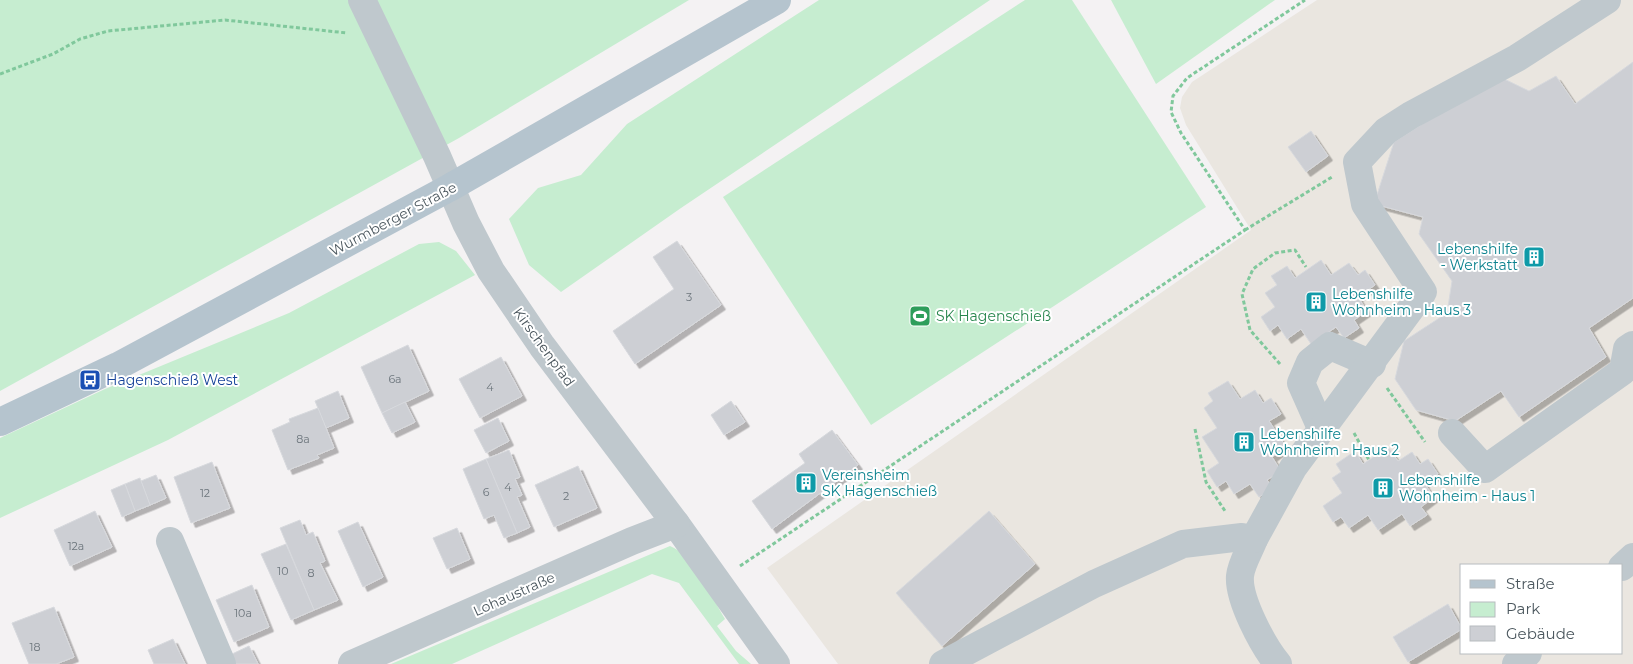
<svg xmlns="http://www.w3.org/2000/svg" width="1633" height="664" viewBox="0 0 1633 664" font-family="Montserrat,sans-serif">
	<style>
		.commercial { fill: #eae6e0; fill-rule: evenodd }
		.green { fill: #c6edd0 }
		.building { fill: #cdcfd4; stroke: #d7d9dd; filter: url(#shadow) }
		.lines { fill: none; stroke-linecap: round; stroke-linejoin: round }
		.path { stroke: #80c89c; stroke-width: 3; stroke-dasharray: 4 2.5; stroke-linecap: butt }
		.minor { stroke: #bfc8cd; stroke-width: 28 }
		.major { stroke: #b5c4ce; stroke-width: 28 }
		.labels { text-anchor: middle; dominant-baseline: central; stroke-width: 4; stroke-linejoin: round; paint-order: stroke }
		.number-label { font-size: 11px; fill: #6c757c }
		.street-label { font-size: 14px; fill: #4b575e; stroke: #fff }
		.culture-label { font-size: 14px; fill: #0d838f; stroke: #fff; text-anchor: start }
		.leisure-label { font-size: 14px; fill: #27864d; stroke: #fff; text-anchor: start }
		.transit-label { font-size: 14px; fill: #164399; stroke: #fff; text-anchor: start }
	</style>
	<defs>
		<filter id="shadow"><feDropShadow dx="4.5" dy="4.5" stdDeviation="0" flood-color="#0004"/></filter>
	</defs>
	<rect width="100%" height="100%" fill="#f4f2f3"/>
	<path class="commercial" d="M1317,0H1633V664H838L767,568L1251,230L1186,125L1180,108L1182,97L1192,82ZM1462,565H1622V653H1462Z"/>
	<g class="green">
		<path d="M0,0H689L459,138L0,391Z"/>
		<path d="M819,0H990L681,208L561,292L529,265L509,219L538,188L581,175L627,124Z"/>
		<path d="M1025,0H1072L1206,207L871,425L723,197Z"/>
		<path d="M1111,0H1275L1156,84Z"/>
		<path d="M439,242L456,251L475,275L168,440L0,518V438L105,389L289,313L419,244Z"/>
		<path d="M670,546C692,554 713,599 725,619L717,626L736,651L751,664H739L679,583L652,574L452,664H391Z"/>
	</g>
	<g class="building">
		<path d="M1633,62V298L1589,328L1606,357L1519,417L1501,391L1455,421L1416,410L1395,379L1404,341L1447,313L1452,281L1419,234L1423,217L1374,204L1394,142L1498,76L1529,91L1556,76L1575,104Z"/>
		<path d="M1311,131L1328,156L1306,172L1288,147Z"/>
		<path d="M677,241L721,305L635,364L613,331L674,289L653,257Z"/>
		<path d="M1321,260L1331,275L1349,263L1358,275L1365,270L1375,285L1358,297L1367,311L1354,320L1359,328L1344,338L1336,327L1311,344L1301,329L1287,339L1278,325L1270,331L1261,317L1275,307L1265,293L1277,285L1271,276L1287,266L1295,278Z"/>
		<path d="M408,345L429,391L382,413L361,367Z"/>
		<path d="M501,357L522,396L480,418L459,379Z"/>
		<path d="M1228,381L1240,399L1255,390L1263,403L1271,398L1281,414L1269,421L1286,447L1272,457L1281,471L1267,480L1273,488L1259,497L1250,484L1234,494L1226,481L1217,487L1207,471L1219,463L1202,437L1217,428L1204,408L1213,401L1208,393Z"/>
		<path d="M338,391L349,418L326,428L315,401Z"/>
		<path d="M731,401L745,422L724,435L711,415Z"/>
		<path d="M405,402L415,422L392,433L382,413Z"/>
		<path d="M318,408L334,448L317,455L319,458L288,470L272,430L290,422L289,419Z"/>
		<path d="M498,418L509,441L486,453L474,430Z"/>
		<path d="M832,430L858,465L772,529L752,501L805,463L799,454Z"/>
		<path d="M1388,447L1398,461L1412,452L1420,464L1428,459L1438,474L1424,483L1434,497L1421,507L1427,515L1410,526L1402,514L1378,530L1368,515L1349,528L1341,517L1333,522L1323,506L1342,493L1332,478L1341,472L1336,464L1355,451L1363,464Z"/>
		<path d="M509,450L520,477L515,479L522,495L517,497L530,527L517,533L486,459Z"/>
		<path d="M486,459L517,533L504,538L494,515L484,519L463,469Z"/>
		<path d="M212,462L230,508L191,523L174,477Z"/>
		<path d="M578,466L597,508L554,527L535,485Z"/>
		<path d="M156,475L166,498L150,505L141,481Z"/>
		<path d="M140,478L150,505L135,511L125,484Z"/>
		<path d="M125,484L135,511L122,517L111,490Z"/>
		<path d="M95,511L112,547L70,566L54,530Z"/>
		<path d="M989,511L1035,564L942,646L896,593Z"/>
		<path d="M300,520L306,535L313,532L325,561L320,563L338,600L314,610L280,528Z"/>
		<path d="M358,522L383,577L363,587L338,531Z"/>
		<path d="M457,528L470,559L447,569L433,538Z"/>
		<path d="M286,544L314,610L291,620L261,554Z"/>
		<path d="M252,585L269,627L234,642L216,600Z"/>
		<path d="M1448,604L1462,629L1408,662L1393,637Z"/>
		<path d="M54,607L74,657L56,664H29L12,623Z"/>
		<path d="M173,639L185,664H154L148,650Z"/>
		<path d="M249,646L258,664H234L230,655Z"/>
	</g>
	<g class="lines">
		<g class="path">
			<path d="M0,74L53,54L80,39L108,31L225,20L347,33"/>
			<path d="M1245,230L1332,177"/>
			<path d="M1280,364L1250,330L1242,294L1253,269L1275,253L1295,250L1306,267"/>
			<path d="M1387,388L1425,442"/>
			<path d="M1195,429L1206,482L1225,511"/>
			<path d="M1354,433L1369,460"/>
			<path d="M740,566L1245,230L1181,133L1171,112L1173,96L1187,78L1305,0"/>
		</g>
		<g class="minor">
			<path d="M362,0L437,156L466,223L491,271L542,346L676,524L776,664"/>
			<path d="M1321,428L1301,383L1310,362L1330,346L1372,364"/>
			<path d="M1452,433L1485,469L1623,371L1627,349L1633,345"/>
			<path d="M1254,539C1250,550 1241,564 1240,576C1238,599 1263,646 1278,664"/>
			<path d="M170,541L222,664"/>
			<path d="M1622,567L1633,557"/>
			<path d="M352,664L632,541L676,524"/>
			<path d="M943,664L1094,584L1183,544L1242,537L1254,539L1293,468L1423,292L1365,204L1357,162L1386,131L1411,115L1517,58L1607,0"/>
			<path d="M1516,664L1528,653"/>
		</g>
		<path class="major" d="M0,422L118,366L449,188L777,0"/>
	</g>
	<defs>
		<g id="building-square" transform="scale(1.125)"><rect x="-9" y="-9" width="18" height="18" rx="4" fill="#0f9aa8" stroke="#fff"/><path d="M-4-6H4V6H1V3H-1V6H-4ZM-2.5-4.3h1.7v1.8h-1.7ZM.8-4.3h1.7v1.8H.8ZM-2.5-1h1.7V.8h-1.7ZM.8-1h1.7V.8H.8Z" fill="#fff"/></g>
		<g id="stadium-square" transform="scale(1.125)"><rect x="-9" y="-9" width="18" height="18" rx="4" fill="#2e9e5b" stroke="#fff"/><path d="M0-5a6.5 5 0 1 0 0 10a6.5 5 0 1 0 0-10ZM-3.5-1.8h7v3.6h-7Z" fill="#fff"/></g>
		<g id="bus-square" transform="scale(1.125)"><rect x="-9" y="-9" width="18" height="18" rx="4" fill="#1a4fb4" stroke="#fff"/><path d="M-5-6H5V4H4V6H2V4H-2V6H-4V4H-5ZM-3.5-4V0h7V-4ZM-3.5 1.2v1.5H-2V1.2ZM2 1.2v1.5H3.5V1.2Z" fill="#fff"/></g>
	</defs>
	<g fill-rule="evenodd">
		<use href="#building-square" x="1534" y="257"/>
		<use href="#building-square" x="1316" y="302"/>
		<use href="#stadium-square" x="920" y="316"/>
		<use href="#bus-square" x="90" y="380"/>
		<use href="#building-square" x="1244" y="442"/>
		<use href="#building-square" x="806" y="483"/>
		<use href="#building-square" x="1383" y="488"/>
	</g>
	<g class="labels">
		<g class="number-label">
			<text x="689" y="297">3</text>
			<text x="395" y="379">6a</text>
			<text x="490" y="387">4</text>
			<text x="303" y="439">8a</text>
			<text x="508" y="487">4</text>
			<text x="486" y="492">6</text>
			<text x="205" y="493">12</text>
			<text x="566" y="496">2</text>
			<text x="76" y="546">12a</text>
			<text x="283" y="571">10</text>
			<text x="311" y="573">8</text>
			<text x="243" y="613">10a</text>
			<text x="35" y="647">18</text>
		</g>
		<g class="street-label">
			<text transform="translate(393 219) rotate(-28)">Wurmberger Straße</text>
			<text transform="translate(544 347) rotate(54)">Kirschenpfad</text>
			<text transform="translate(514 594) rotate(-24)">Lohaustraße</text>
		</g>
		<g class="culture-label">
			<text x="1518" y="249" text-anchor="end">Lebenshilfe<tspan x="1518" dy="16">- Werkstatt</tspan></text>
			<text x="1332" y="294">Lebenshilfe<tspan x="1332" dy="16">Wohnheim - Haus 3</tspan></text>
			<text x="1260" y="434">Lebenshilfe<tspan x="1260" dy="16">Wohnheim - Haus 2</tspan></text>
			<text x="822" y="475">Vereinsheim<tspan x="822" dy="16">SK Hagenschieß</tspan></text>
			<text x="1399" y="480">Lebenshilfe<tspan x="1399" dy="16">Wohnheim - Haus 1</tspan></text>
		</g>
		<g class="leisure-label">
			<text x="936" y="316">SK Hagenschieß</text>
		</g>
		<g class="transit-label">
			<text x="106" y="380">Hagenschieß West</text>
		</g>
	</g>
	<rect x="1460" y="564" width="162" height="90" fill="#ffffff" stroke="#b7bcbf"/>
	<rect x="1470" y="580" width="25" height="8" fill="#b5c4ce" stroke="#b7bcbf"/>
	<text x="1506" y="589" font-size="15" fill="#4b575e">Straße</text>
	<rect x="1470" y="602" width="25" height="15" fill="#c6edd0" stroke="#b7bcbf"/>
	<text x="1506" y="614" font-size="15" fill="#4b575e">Park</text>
	<rect x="1470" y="626" width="25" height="15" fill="#cdcfd4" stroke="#b7bcbf"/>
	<text x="1506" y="639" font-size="15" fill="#4b575e">Gebäude</text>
</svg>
